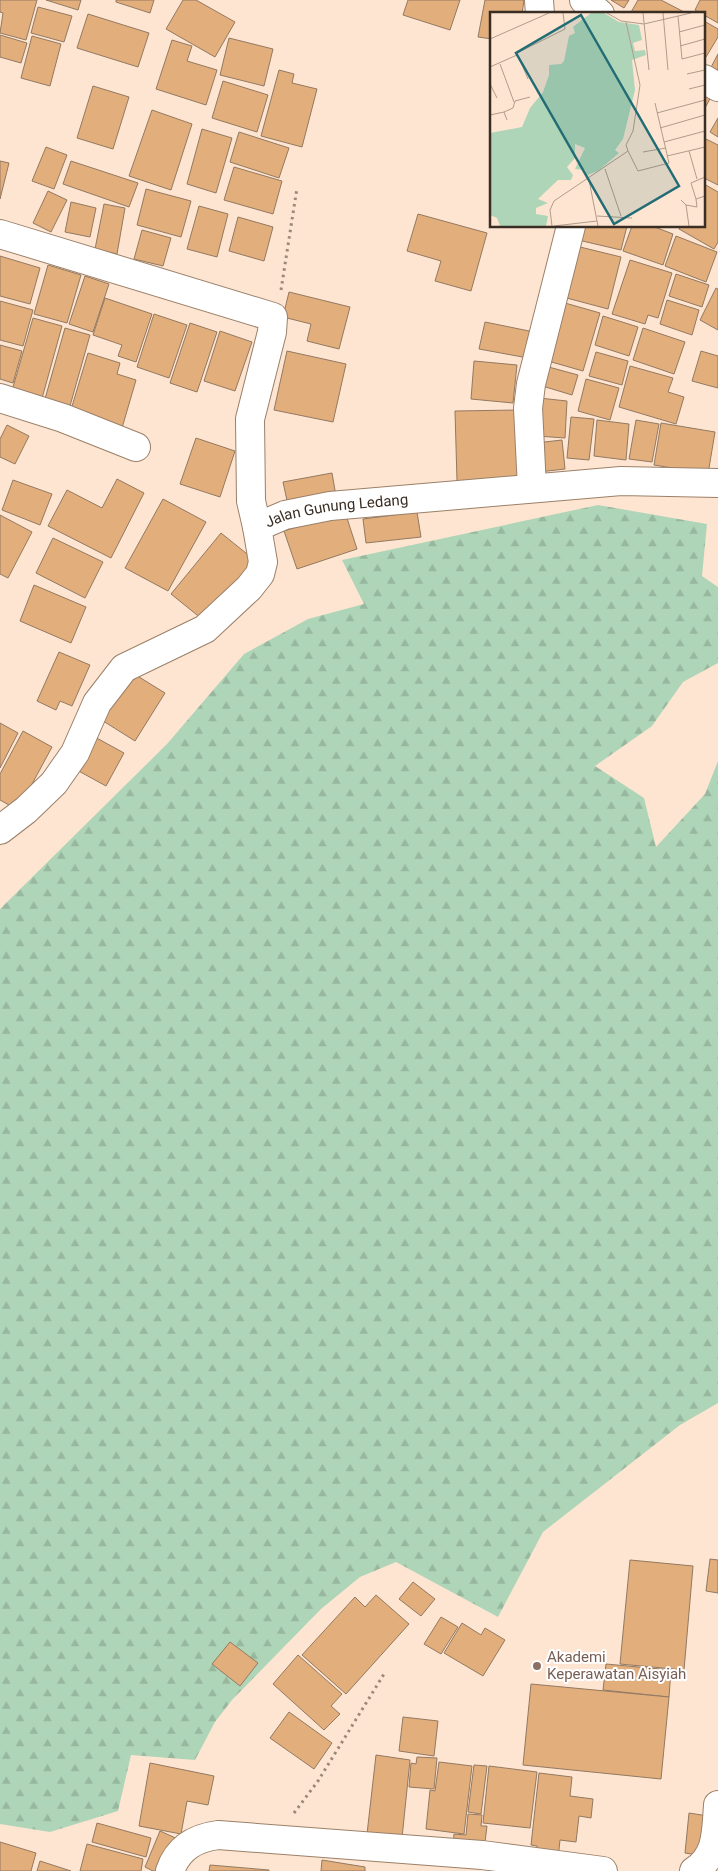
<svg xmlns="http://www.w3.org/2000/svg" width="718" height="1871" viewBox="0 0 718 1871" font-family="Roboto,sans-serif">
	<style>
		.forest { fill: url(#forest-firs) }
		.building { fill: #e2ae7c; stroke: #937961 }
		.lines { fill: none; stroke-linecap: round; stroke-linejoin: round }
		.minor-casing { stroke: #9b8069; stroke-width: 30 }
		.path { stroke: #9a8879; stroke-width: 3; stroke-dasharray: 2.5 4; stroke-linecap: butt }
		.minor { stroke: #fff; stroke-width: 28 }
		.education-dot { fill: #8d6e63; stroke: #fff; stroke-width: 2 }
		.labels { text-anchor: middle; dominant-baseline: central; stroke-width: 4; stroke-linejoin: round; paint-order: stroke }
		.street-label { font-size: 15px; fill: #3a2e24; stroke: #fff }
		.education-label { font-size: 15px; fill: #785e54; stroke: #fff; text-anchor: start }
		.inset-road { fill: none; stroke: #b09c8c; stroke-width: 1 }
		.view { fill: #226d75; fill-opacity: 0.15; stroke: #226d75; stroke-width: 2.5 }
		.inset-edge { fill: none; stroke: #3a2e24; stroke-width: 2.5 }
	</style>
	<defs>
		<pattern id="forest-firs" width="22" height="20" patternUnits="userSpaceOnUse" patternTransform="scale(1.25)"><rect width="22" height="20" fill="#afd5b8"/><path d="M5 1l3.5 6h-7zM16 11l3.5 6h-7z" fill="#97b79e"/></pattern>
	</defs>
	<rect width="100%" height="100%" fill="#fee5d1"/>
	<path class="forest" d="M598,505L707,524L702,576L718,587V663L683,682L652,726L595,766L644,798L656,847L705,794L718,761V1403L680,1425L543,1532L498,1617L396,1562L360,1577L321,1609L232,1700L215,1722L195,1760L131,1755L118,1811L50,1832L0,1824V909L167,744L244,654L308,619L364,604L342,560Z"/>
	<g class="building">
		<path d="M0,0H37L26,40L0,33L3,13L0,12Z"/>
		<path d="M46,0H81L78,10Z"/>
		<path d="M116,0H154L150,13L116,2Z"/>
		<path d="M183,0H196L235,22L215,57L166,29Z"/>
		<path d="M408,0H460L450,30L403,15Z"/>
		<path d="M485,0H524L522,14H492V39L478,37Z"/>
		<path d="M611,0H629L624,8Z"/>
		<path d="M638,0H661L688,14H630Z"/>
		<path d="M700,0H718V23L695,10Z"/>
		<path d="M38,7L72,16L64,42L31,33Z"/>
		<path d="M88,14L149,33L138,67L77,48Z"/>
		<path d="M704,21L718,29V37L706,57L704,56Z"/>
		<path d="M0,35L27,43L21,63L0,57Z"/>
		<path d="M32,36L61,44L50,86L21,78Z"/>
		<path d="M229,38L273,49L264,86L220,75Z"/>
		<path d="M172,40L192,46L187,61L217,70L206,105L156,89Z"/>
		<path d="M718,54V78L708,73Z"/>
		<path d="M279,70L294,74L292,83L317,89L302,147L261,136Z"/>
		<path d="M223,81L268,95L257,132L212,118Z"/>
		<path d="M93,86L129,97L113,149L77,138Z"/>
		<path d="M704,91L712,95L704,110Z"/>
		<path d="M152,110L192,124L171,190L129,176Z"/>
		<path d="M718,118V137L710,132Z"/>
		<path d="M202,129L232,138L216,193L187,184Z"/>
		<path d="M239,132L289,148L279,178L230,162Z"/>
		<path d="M704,138L718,145V185L704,178Z"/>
		<path d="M46,147L67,155L54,189L32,181Z"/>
		<path d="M0,161L9,163L0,199Z"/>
		<path d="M71,161L138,183L129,207L63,184Z"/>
		<path d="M234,167L282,181L273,214L224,200Z"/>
		<path d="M704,184L718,192V242L714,249L679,229L680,226H704Z"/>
		<path d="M146,189L191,201L181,237L137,225Z"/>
		<path d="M48,191L67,200L51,232L33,223Z"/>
		<path d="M71,202L96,208L90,237L65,232Z"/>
		<path d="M104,204L125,208L117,254L95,249Z"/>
		<path d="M199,206L228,214L217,257L187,249Z"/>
		<path d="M418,214L487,233L471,291L435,281L441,261L407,251Z"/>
		<path d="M238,217L273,227L264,261L229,251Z"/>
		<path d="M581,226H627L621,250L578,240Z"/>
		<path d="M632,226H652L673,234L663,265L623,251Z"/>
		<path d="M142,230L171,238L163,266L134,259Z"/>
		<path d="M676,236L717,252L706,282L665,266Z"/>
		<path d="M576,246L621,257L608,309L563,297Z"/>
		<path d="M0,256L40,268L30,304L0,296Z"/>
		<path d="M630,260L672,273L658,318L648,315L645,324L612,314Z"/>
		<path d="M48,265L81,275L67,323L34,314Z"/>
		<path d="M676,274L709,285L702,307L669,296Z"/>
		<path d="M85,276L109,284L93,332L69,324Z"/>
		<path d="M716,288L718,289V330L700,320Z"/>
		<path d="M289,292L350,307L339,349L307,341L311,324L283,317Z"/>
		<path d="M105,298L152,314L136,362L118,356L122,345L93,335Z"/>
		<path d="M667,300L699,310L692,335L660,324Z"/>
		<path d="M0,301L33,310L23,346L0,340Z"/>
		<path d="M565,303L600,313L583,371L548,361Z"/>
		<path d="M154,314L187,325L169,378L137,367Z"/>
		<path d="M603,316L638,327L629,356L595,345Z"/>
		<path d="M33,318L62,326L41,402L11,394Z"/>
		<path d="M485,322L534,332L528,358L479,349Z"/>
		<path d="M190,323L217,332L197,392L170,383Z"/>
		<path d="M65,328L90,335L68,413L43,406Z"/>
		<path d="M643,328L685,342L674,374L633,360Z"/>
		<path d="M220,331L252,342L235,391L204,381Z"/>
		<path d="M0,345L22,351L13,383L0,379Z"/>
		<path d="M287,351L346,364L333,422L274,410Z"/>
		<path d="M701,351L718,356V388L692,381Z"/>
		<path d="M596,352L628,361L622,385L589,376Z"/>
		<path d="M88,353L120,363L117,374L136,380L122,428L70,413Z"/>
		<path d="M474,361L517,365L513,403L471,399Z"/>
		<path d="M545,366L578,375L572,395L539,385Z"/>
		<path d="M630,366L673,378L668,392L684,397L676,424L619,407Z"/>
		<path d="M586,379L619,388L610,420L578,411Z"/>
		<path d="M539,398L567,401L565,438L537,436Z"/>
		<path d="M518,410L520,479L457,481L455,411Z"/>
		<path d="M571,417L594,419L589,460L567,458Z"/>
		<path d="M597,420L629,424L626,460L594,456Z"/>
		<path d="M636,420L659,424L652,462L629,459Z"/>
		<path d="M661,423L715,432L708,474L654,465Z"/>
		<path d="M7,425L29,436L15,464L0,457V439Z"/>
		<path d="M196,438L235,451L220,497L180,484Z"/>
		<path d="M562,440L565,469L539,472L536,443Z"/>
		<path d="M332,473L336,496L288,505L283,482Z"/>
		<path d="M117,479L144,493L111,558L48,526L67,490L102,508Z"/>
		<path d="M13,480L52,494L40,525L2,510Z"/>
		<path d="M163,499L206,522L168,591L125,568Z"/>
		<path d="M345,512L357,549L297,569L284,531Z"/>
		<path d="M417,512L421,537L366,543L363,519Z"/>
		<path d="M0,515L32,532L8,578L0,574Z"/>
		<path d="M221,533L257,562L207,623L171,594Z"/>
		<path d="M53,538L103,562L85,598L36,573Z"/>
		<path d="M34,585L86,607L71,643L20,621Z"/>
		<path d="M59,652L90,665L72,706L60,701L56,710L37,701Z"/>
		<path d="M131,672L165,693L135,741L100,719Z"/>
		<path d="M0,723L18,733L0,768Z"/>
		<path d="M23,731L52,747L18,810L0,800V774Z"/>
		<path d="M93,736L124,753L106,786L75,769Z"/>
		<path d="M710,1559L718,1560V1593L706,1591Z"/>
		<path d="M630,1560L693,1566L684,1670L620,1664Z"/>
		<path d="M413,1582L435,1599L421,1616L399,1599Z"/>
		<path d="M376,1595L409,1624L346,1694L302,1655L355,1597L365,1607Z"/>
		<path d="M441,1617L458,1627L441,1654L424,1644Z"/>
		<path d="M462,1623L481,1635L485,1628L505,1640L483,1676L444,1653Z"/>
		<path d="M230,1642L258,1663L240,1686L212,1664Z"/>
		<path d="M298,1655L342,1694L331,1706L340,1714L324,1730L273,1684Z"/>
		<path d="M606,1664L671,1670L669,1697L603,1690Z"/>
		<path d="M531,1684L669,1697L661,1779L523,1765Z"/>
		<path d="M289,1712L332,1743L314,1769L270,1738Z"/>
		<path d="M403,1717L438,1721L434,1756L399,1751Z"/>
		<path d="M376,1755L410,1760L402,1838L367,1834Z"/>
		<path d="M417,1757L437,1758L434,1789L409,1787L411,1763L416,1764Z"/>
		<path d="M439,1762L472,1766L464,1834L426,1829L430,1790L435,1791Z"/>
		<path d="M150,1763L214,1776L208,1805L187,1801L181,1834L139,1826Z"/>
		<path d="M474,1765L487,1766L481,1814L468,1812Z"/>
		<path d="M489,1766L537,1772L530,1828L483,1823Z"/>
		<path d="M539,1773L572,1777L570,1796L593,1799L591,1818L579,1816L576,1842L560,1840L558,1859L536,1856L537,1846L531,1845Z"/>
		<path d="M689,1813L708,1816L704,1856L685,1853Z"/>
		<path d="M468,1814L482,1815L481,1826H487L484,1850L453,1846L454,1834L466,1835Z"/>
		<path d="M97,1823L151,1838L146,1857L92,1842Z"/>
		<path d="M160,1831L180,1840L166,1871H153L145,1867Z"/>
		<path d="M0,1842L36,1853L31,1871H0Z"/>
		<path d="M87,1844L143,1859L141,1871H80Z"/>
		<path d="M322,1860L365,1867V1871H321Z"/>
		<path d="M40,1861L71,1871H37Z"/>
		<path d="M210,1865L269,1870V1871H209Z"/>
	</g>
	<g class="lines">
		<g class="minor-casing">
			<g id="minor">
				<path d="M539,0L540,14"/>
				<path d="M584,0L600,14"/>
				<path d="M704,79L718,87"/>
				<path d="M0,234L273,317L272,332L250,419L251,501L257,527"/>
				<path d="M0,398L63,418L136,447"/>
				<path d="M532,488L528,408L531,384L571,226"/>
				<path id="s1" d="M0,830L26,810L54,783L75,753L97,703L124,668L205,629L249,588L260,574L263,562L257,527L285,515L330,506L621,481L718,483"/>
				<path d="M170,1871C178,1848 195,1838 218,1835L482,1855L603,1871"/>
				<path d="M694,1871C718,1856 716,1830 718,1805"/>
			</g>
		</g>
		<g class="path">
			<path d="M281,290L297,188"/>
			<path d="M294,1813L318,1781L384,1674"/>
		</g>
		<use href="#minor" class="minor"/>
	</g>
	<circle class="education-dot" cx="537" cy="1666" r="5"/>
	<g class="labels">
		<g class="street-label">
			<text stroke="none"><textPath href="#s1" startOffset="505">Jalan Gunung Ledang</textPath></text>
		</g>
		<g class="education-label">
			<text x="547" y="1657">Akademi<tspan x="547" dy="17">Keperawatan Aisyiah</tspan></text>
		</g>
	</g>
	<g transform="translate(490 12)">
		<rect width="215" height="215" fill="#fee5d1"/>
		<path d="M101,1H114L129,10L149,13L152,28L143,31L145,39L155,38L156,43L142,48L145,78L133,127L125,138L129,141L108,159L97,163L95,158L85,157L95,136L85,132V146L77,155L83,163L81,168H68L48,187L58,191L46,196V202L58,204L56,214H10L7,206L0,203V121L32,115L40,96L53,80L59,63V53L71,52L74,49L79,24L85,21L83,15Z" fill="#afd5b8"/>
		<path class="inset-road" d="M117,1L131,9L154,12L201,1M153,1L159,58M173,1L178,58M188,4L192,47L215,41M189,20L215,13M0,27L59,1M190,34L215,27M10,52L24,90M0,55L27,43M197,62L215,58M38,67L27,41L75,17L73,1M0,72L7,86M199,77L215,73M14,100L23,96L25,89L40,85M167,101L215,88M0,103L14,100L17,108M170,116L215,103M174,130L215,119M138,139L148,159L179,151L165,91M199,139L207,167M153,140L176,136M177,144L215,135M115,157L131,204M215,165L201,171L206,187L215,184M99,168L108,214M191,188L196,193L199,214M196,193L207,195L206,187M107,204L142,206M62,214L60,198L64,189L138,139L136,133L143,119L150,73L136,10M64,214L107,209"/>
		<path class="view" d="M91,3L189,174L124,212L26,41Z"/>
		<rect width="215" height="215" class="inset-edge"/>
	</g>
</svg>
